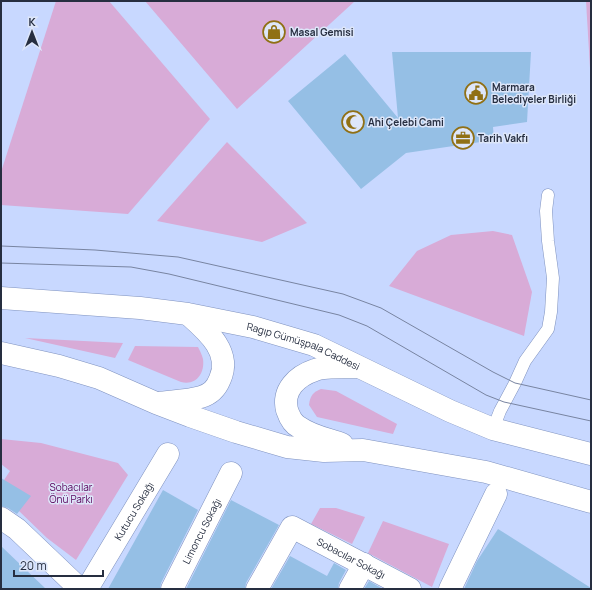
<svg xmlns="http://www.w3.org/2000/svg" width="592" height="590" viewBox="0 0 592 590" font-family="Manrope,sans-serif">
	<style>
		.green { fill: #d8abd7 }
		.building { fill: #95bfe5 }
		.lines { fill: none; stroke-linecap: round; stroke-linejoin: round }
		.lane-casing { stroke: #7f92bf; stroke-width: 13 }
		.street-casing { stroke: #7f92bf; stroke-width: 23 }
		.primary-casing { stroke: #7f92bf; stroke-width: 23 }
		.lane { stroke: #fff; stroke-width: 12 }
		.street { stroke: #fff; stroke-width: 22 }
		.primary { stroke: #fff; stroke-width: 22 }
		.tram { stroke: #7884a1; stroke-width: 1 }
		.labels { text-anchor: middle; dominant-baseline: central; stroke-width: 3; stroke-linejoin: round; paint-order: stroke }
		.poi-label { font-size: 10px; font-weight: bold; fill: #262e40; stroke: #dde6f9; text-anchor: start }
		.street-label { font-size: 10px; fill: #262e40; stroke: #dde6f9 }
		.park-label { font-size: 10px; fill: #58005a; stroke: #dde6f9 }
	</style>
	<rect width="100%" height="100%" fill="#c8d8ff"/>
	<g class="green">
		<path d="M56,1H109L210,119L128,214L1,205V172Z"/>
		<path d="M145,1H355L237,109Z"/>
		<path d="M586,1H591V85Z"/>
		<path d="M227,142L307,223L262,242L157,221Z"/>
		<path d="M493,231L512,235L532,292L524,336L389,286L417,251L451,235Z"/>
		<path d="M25,338L123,343L115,358Z"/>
		<path d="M135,346L198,347C200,351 202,355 203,359C205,373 196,386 181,382L128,360Z"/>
		<path d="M321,389L336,391L397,424L393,434L317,417L309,405C310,396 313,392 321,389Z"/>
		<path d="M1,439L41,443L118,463L128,475L76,560L47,538L19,511L4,480L10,471L1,464Z"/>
		<path d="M320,508H336L365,517L352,544L311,524Z"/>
		<path d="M383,521L449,544L432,587L368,553Z"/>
	</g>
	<g class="building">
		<path d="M392,52H531L527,122L493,127L494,140L406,153L361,189L288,101L345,54L398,118Z"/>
		<path d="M1,478L31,496L17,514L8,508L1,506Z"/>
		<path d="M163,490L198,510L161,583L160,589H108Z"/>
		<path d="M231,500L279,525L246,583L245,589H186Z"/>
		<path d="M498,529L591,588V589H464L477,561Z"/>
		<path d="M1,546L46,589H1Z"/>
		<path d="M290,556L327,576L334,563L346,570L339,583L338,589H271Z"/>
		<path d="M369,581L383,589H364Z"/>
	</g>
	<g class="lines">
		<g class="lane-casing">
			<path id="lane" d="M493,429L500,411L515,383L525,361L548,329L551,312L553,278L548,241L546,211L548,195"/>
		</g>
		<g class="street-casing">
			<g id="street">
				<path d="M1,518L17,529L80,589"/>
				<path id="s1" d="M87,589L168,454"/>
				<path id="s2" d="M172,589L231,473"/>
				<path id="s3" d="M257,589L292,527L410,589"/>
				<path d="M350,589L364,564"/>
				<path d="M450,589L496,494"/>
			</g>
		</g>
		<g class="primary-casing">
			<g id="primary">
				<path id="s4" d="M1,298L140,308L188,314L253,327L314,345L450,411L493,429L591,454"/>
				<path d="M1,353L59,366L99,378L156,403L190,416L236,432L287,447L324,451L363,450L486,472L591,502"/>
				<path d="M158,403C171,401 187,401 201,397C211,394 216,389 220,379C232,352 207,331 189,315"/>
				<path d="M342,444C328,439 311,436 299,427C293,424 289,416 287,410C282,390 297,376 315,370C325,366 347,368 358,367"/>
			</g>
		</g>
		<use href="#lane" class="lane"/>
		<use href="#street" class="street"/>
		<use href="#primary" class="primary"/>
		<g class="tram">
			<path d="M1,246L95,250L178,257L343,294L381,308L493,372L515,383L591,400"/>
			<path d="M1,263L131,267L169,274L339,315L367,326L486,395L504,402L591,421"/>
		</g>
	</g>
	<defs>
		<g id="shop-ring" transform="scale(1.15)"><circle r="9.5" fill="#dde6f9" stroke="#907015" stroke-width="1.5"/><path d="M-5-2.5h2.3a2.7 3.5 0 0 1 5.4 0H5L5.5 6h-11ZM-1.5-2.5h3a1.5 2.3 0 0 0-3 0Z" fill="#907015"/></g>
		<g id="civic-ring" transform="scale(1.15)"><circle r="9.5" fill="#dde6f9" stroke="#907015" stroke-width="1.5"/><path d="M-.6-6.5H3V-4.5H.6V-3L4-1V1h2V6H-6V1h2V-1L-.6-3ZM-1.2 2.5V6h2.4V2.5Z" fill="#907015"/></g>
		<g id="mosque-ring" transform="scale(1.15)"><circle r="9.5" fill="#dde6f9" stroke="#907015" stroke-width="1.5"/><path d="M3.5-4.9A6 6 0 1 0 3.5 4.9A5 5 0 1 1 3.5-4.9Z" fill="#907015"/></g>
		<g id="office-ring" transform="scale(1.15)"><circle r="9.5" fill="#dde6f9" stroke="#907015" stroke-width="1.5"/><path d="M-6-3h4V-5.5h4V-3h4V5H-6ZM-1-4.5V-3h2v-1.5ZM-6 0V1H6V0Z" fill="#907015"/></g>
	</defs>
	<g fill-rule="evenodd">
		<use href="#shop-ring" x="274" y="32"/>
		<use href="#civic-ring" x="476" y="93"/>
		<use href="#mosque-ring" x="353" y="122"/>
		<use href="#office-ring" x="463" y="138"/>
	</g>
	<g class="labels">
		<g class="poi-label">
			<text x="290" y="32">Masal Gemisi</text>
			<text x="492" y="87">Marmara<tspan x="492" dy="12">Belediyeler Birliği</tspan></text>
			<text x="368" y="122">Ahi Çelebi Cami</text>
			<text x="478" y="138">Tarih Vakfı</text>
		</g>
		<g class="street-label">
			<text stroke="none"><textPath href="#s4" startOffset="308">Ragıp Gümüşpala Caddesi</textPath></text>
			<text stroke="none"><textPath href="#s1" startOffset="91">Kutucu Sokağı</textPath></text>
			<text stroke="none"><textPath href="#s2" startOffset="65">Limoncu Sokağı</textPath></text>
			<text stroke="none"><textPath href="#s3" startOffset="138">Sobacılar Sokağı</textPath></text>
		</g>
		<g class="park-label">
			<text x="71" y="487">Sobacılar<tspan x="71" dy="12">Önü Parkı</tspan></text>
		</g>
	</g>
	<rect width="592" height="590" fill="none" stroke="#262e40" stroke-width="4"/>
	<g transform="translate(32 32)" stroke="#dde6f9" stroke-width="3" paint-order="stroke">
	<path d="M0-3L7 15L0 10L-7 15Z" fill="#262e40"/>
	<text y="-6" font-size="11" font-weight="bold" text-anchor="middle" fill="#262e40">K</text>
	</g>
	<path d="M14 570v6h89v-6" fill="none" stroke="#262e40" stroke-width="2"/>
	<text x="20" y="570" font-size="12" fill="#262e40" stroke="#dde6f9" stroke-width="3" paint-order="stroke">20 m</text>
</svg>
